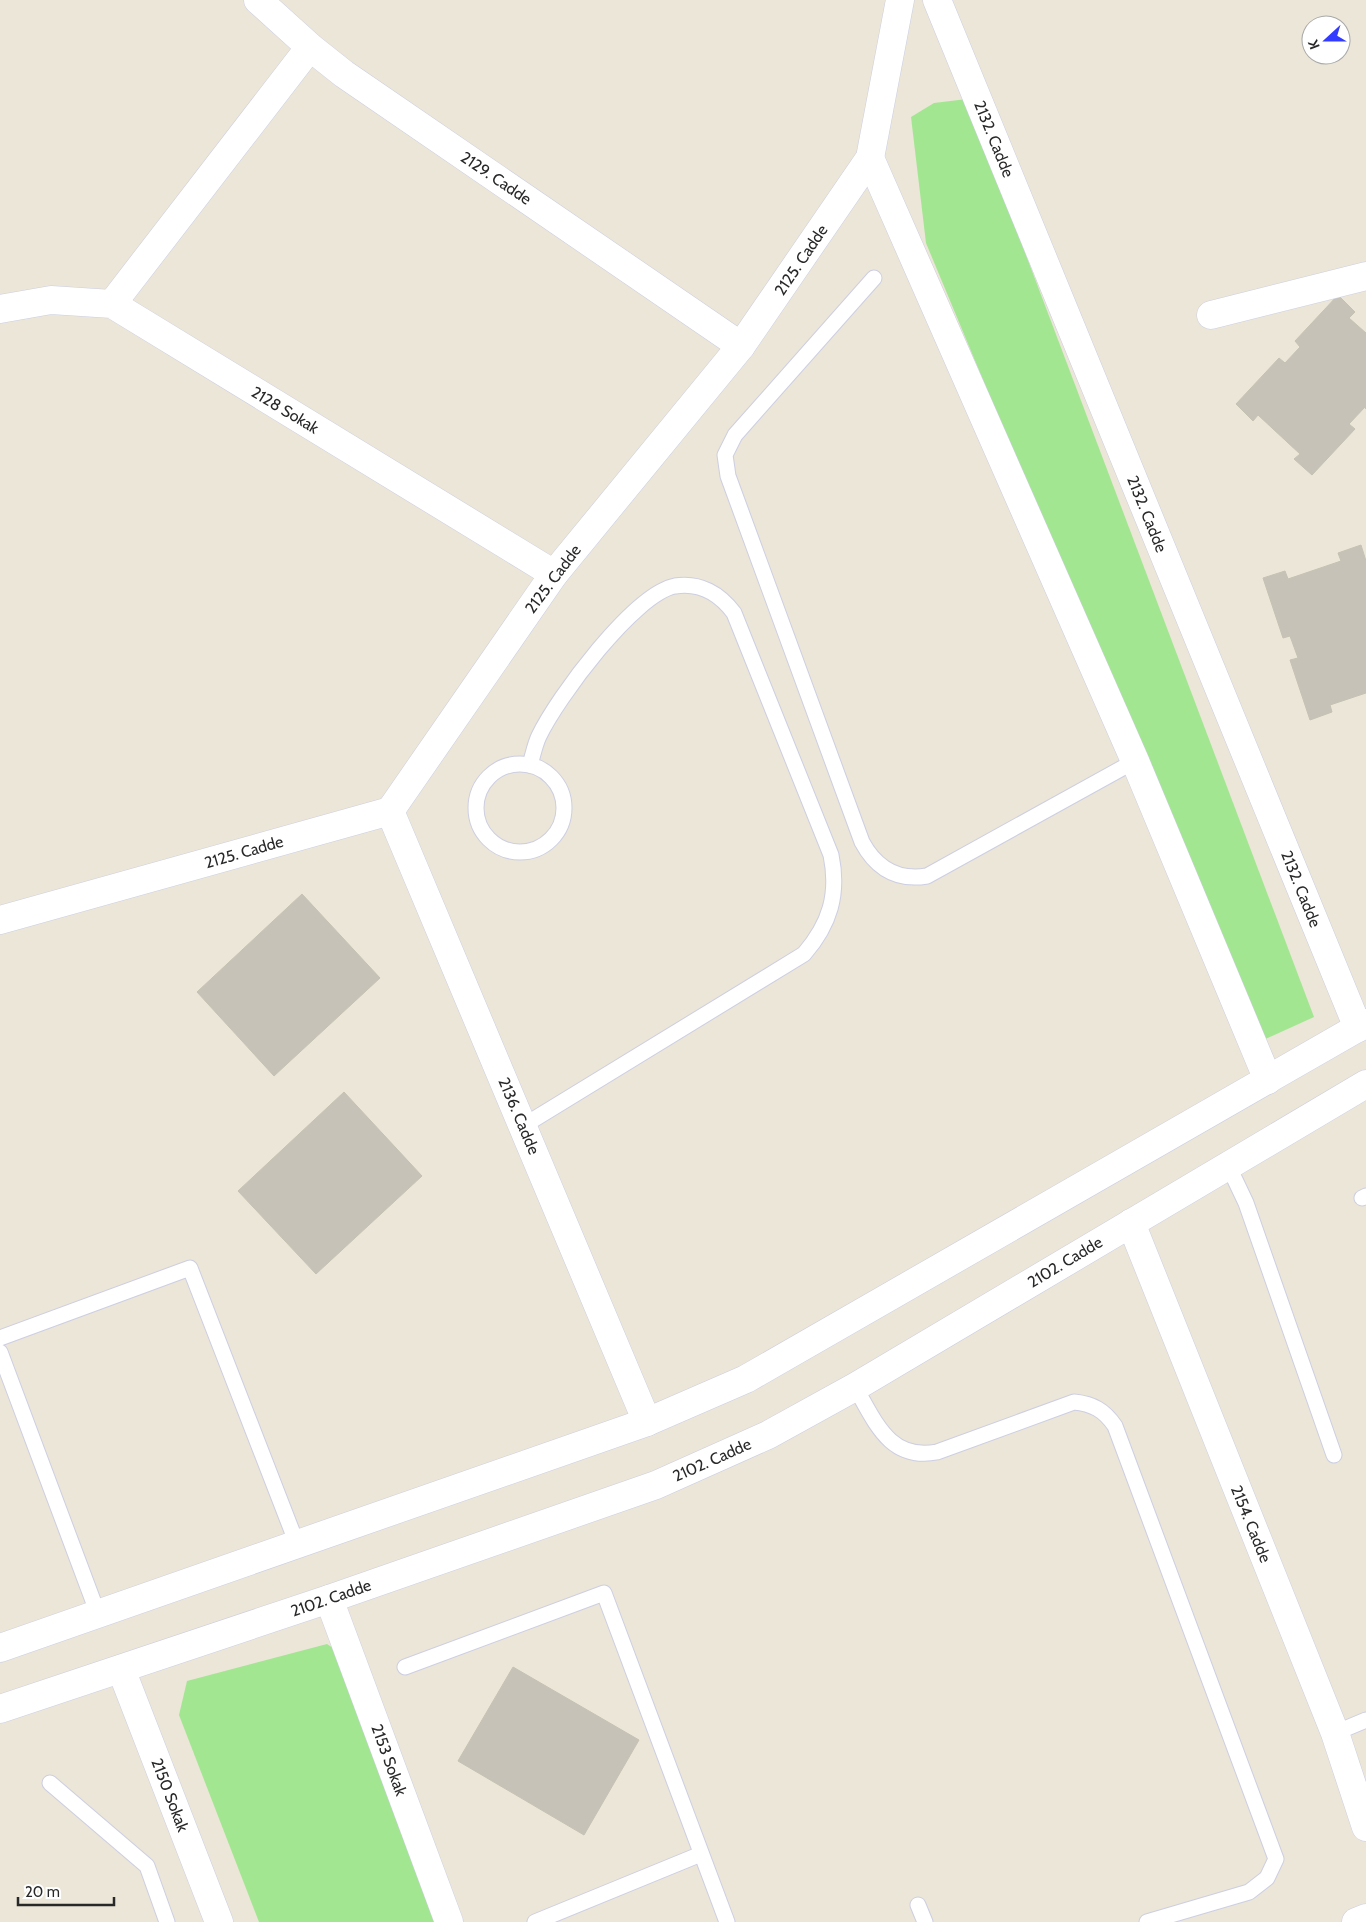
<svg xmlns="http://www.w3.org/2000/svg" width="1366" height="1922" viewBox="0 0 1366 1922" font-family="Cabin,sans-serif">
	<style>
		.green { fill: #a2e691 }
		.building { fill: #c6c2b8; stroke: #c6c2b2 }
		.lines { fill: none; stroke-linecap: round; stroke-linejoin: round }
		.lane-casing { stroke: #cdcee2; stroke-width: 17 }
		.street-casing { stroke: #cdcee2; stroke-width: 29 }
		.secondary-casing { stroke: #cdcee2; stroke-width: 29 }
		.lane { stroke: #fff; stroke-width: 15 }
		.street { stroke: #fff; stroke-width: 28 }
		.secondary { stroke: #fff; stroke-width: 28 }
		.labels { text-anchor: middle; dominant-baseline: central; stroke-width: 4; stroke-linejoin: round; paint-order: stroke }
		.street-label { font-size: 16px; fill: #282828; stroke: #fff }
	</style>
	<rect width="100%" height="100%" fill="#ebe6d8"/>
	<g class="green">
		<path d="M967,99L1314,1017L1259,1042L926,243L911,117L934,103Z"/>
		<path d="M327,1644L349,1659L441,1922H259L179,1715L187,1681Z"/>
	</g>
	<g class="building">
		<path d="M1338,295L1355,312L1349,318L1366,333V409L1365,407L1349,424L1355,429L1312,475L1294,459L1300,454L1258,415L1253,421L1236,404L1279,358L1285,363L1300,347L1295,341Z"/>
		<path d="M1361,545L1366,561V693L1330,705L1332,712L1310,720L1290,660L1298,658L1290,636L1283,638L1263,578L1285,571L1288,579L1341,561L1338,553Z"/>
		<path d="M302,894L380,978L274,1076L197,992Z"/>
		<path d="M344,1092L422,1176L316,1274L238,1191Z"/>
		<path d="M513,1667L639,1740L584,1835L458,1761Z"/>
	</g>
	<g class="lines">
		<g class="lane-casing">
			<g id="lane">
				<path d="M874,278L735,435L725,455L728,476L862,842C876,868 897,881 927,876L1135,761"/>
				<circle cx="520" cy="808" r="44"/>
				<path d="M523,1126L804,954C830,924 839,894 831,855L734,613C720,594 700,582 675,586C634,594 557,698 539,736C535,744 533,755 530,765"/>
				<path d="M1228,1165L1246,1203L1334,1455"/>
				<path d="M1362,1198L1366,1196"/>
				<path d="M0,1338L190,1268L297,1544"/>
				<path d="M0,1352L98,1614"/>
				<path d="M855,1387C875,1421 889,1461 937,1452L1074,1402C1093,1404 1104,1410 1115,1426L1276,1859L1267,1878L1249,1892L1147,1922"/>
				<path d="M405,1667L604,1593L727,1922"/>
				<path d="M1335,1733L1366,1720"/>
				<path d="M50,1783L147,1866L167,1922"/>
				<path d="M918,1905L925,1922"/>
				<path d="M535,1922L701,1854"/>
			</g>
		</g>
		<g class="street-casing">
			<g id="street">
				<path d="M258,0L310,47L344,74L741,346"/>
				<path d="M937,0L1358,1028"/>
				<path d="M870,158L1135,761L1268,1080"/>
				<path d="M112,304L310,47"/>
				<path d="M0,309L51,300L112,304L554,574"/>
				<path d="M1211,315L1366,276"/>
				<path d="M647,1422L390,811L554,574L741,346L870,158L900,0"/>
				<path d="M329,1599L449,1922"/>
				<path d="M121,1669L219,1922"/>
			</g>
		</g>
		<g class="secondary-casing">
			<g id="secondary">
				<path d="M0,920L390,811"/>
				<path d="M1131,1223L1335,1733L1366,1827"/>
				<path d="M0,1648L647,1422L746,1379L1366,1023"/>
				<path d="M0,1709L329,1599L656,1485L768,1435L855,1387L1366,1084"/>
				<path d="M1356,1922L1366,1918"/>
			</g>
		</g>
		<use href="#lane" class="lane"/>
		<use href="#street" class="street"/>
		<use href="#secondary" class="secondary"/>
	</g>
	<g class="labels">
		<g class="street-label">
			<text transform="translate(994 139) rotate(68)">2132. Cadde</text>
			<text transform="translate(496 178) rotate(34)">2129. Cadde</text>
			<text transform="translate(801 260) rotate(-56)">2125. Cadde</text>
			<text transform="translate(285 410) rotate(31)">2128 Sokak</text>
			<text transform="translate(1147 514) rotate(68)">2132. Cadde</text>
			<text transform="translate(553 579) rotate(-53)">2125. Cadde</text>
			<text transform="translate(244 852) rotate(-16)">2125. Cadde</text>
			<text transform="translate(1301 889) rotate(68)">2132. Cadde</text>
			<text transform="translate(519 1116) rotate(67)">2136. Cadde</text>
			<text transform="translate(1065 1262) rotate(-31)">2102. Cadde</text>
			<text transform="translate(712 1460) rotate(-24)">2102. Cadde</text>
			<text transform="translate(1251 1524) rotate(68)">2154. Cadde</text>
			<text transform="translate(331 1598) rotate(-19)">2102. Cadde</text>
			<text transform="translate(389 1760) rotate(70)">2153 Sokak</text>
			<text transform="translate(170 1795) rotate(69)">2150 Sokak</text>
		</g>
	</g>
	<g transform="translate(1326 40) rotate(249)"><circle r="24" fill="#ffffff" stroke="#a9a9a9"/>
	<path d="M0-4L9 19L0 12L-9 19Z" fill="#323bff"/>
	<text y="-8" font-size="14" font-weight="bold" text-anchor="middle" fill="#282828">K</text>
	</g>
	<path d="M18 1897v8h96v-8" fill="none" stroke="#282828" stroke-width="2.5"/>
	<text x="25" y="1897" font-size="15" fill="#282828" stroke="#ffffff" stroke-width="4" paint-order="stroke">20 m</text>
</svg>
